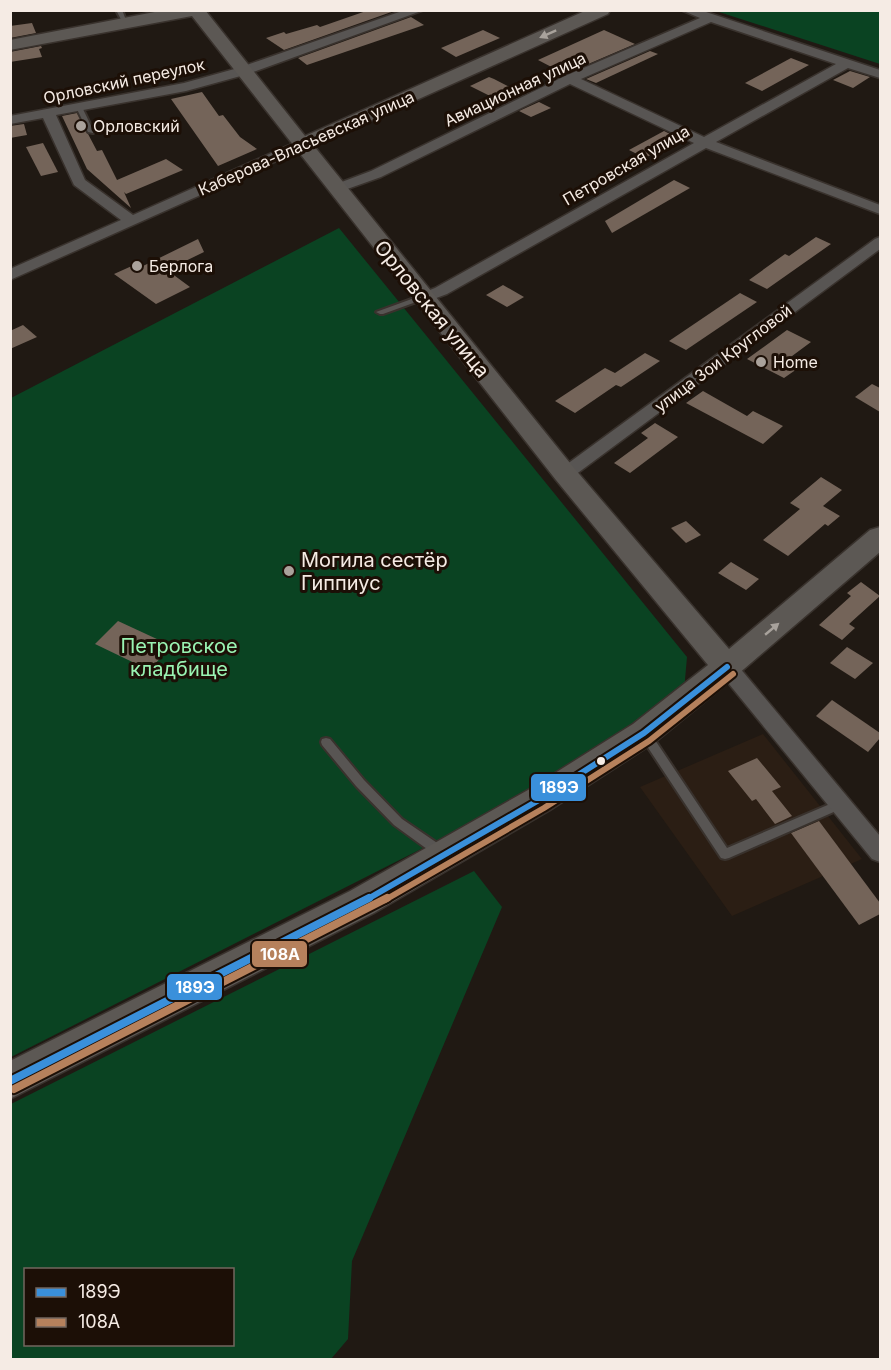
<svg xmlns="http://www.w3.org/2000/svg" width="891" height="1370" viewBox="0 0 891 1370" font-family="Inter,sans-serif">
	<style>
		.commercial { fill: #2b1e14 }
		.green { fill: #0a4322; fill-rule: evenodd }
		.building { fill: #746459 }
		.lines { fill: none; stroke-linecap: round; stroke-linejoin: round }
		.lane-casing { stroke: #39322d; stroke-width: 4 }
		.street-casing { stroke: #39322d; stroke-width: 3 }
		.secondary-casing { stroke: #39322d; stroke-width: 3 }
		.lane { fill: #585553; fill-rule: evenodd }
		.street { fill: #585553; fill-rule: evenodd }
		.secondary { fill: #5c5854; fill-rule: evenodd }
		.bus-1-far1-casing { stroke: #1c0f06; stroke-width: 10 }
		.bus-1-casing { stroke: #1c0f06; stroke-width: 12 }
		.bus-2-far1-casing { stroke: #1c0f06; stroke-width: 10 }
		.bus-2-casing { stroke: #1c0f06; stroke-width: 12 }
		.bus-1-far1 { stroke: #3a90db; stroke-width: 6 }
		.bus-1 { stroke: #3a90db; stroke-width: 8 }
		.bus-2-far1 { stroke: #b6815c; stroke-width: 6 }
		.bus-2 { stroke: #b6815c; stroke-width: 8 }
		.oneway { fill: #a8a29c }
		.poi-dot { fill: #aaa29b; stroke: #1c0f06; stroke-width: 2 }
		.bus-dot { fill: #f5ebe4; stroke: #1c0f06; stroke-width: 2 }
		.labels { text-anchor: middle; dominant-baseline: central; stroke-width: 6; stroke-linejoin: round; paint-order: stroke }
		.far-street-label { font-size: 16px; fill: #f5ebe4; stroke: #1c0f06 }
		.far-poi-label { font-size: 16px; fill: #f5ebe4; stroke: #1c0f06; text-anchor: start }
		.street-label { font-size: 20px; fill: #f5ebe4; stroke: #1c0f06 }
		.poi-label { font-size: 20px; fill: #f5ebe4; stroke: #1c0f06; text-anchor: start }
		.park-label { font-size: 20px; fill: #99f3b2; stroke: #1c0f06 }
		.line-badge { stroke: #1c0f06; stroke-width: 2 }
		.badge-label { font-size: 16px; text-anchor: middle; font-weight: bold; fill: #fff }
	</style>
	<rect width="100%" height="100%" fill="#201913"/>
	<path class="commercial" d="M763,734L862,859L732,916L640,787Z"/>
	<g class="green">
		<path d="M716,11H880V64Z"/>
		<path d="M339,228L687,657L684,691L526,796L11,1057V398Z"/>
		<path d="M474,871L502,907L352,1261L348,1339L331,1359H11V1104ZM26,1270H232V1344H26Z"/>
	</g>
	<g class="building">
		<path d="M369,10H397L284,50L266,38L284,32L286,34L317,25L320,27Z"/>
		<path d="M411,17L424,25L307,65L298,58Z"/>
		<path d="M32,23L36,33L10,38V26Z"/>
		<path d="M483,30L500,38L456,57L441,48Z"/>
		<path d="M604,30L635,44L565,74L538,60Z"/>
		<path d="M41,46L42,48L39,49L42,57L10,62V52Z"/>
		<path d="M650,51L658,54L596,83L586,79Z"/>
		<path d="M791,58L809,65L762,91L745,83Z"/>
		<path d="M850,71L870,77L853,88L833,80Z"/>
		<path d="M489,77L494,79L523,94L504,103L470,86Z"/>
		<path d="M202,92L219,116L223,115L240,137L257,149L218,166L171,99Z"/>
		<path d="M539,102L551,108L531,117L519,111Z"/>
		<path d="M77,113L97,151L102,150L117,180L166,159L183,170L126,194L124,192L131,208L87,169L62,116Z"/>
		<path d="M24,124L27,135L10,138V126Z"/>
		<path d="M664,131L680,139L645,158L629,150Z"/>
		<path d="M43,143L58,172L41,176L26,147Z"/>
		<path d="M674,180L690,188L612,233L605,221Z"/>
		<path d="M816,237L831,244L767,289L749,280L785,254L789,256Z"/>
		<path d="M198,239L204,252L167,270L190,287L156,304L114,274L134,265L143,266Z"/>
		<path d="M503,285L524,297L507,307L486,295Z"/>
		<path d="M740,293L757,302L686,350L669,341Z"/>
		<path d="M23,325L37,337L10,349V331Z"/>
		<path d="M787,330L811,342L784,362L797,369L784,378L747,359Z"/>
		<path d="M645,353L660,361L621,387L616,385L575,413L555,401L605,368L615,373Z"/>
		<path d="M872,384L880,388V412L855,397Z"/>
		<path d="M703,391L747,416L753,411L783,426L763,444L686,403Z"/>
		<path d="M655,423L678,437L630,473L614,463L648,438L641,433Z"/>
		<path d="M821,477L842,490L823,506L840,516L828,526L825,524L788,556L763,540L800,509L790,503Z"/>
		<path d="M686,521L701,535L686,543L671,528Z"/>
		<path d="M731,562L759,579L746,590L718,573Z"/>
		<path d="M861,582L880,596L849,624L855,628L842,640L819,625L851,596L847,593Z"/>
		<path d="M118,621L172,646L149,670L95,644Z"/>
		<path d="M847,647L873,663L855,679L830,663Z"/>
		<path d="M832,700L880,733V738L868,752L816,716Z"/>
		<path d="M757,758L781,787L772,791L792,816L775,824L756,799L752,801L728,771Z"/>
		<path d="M819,821L880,903V914L859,925L791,833Z"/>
	</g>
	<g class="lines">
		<g class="lane-casing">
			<g id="lane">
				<path d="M116,10H122L128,25H124Z"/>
				<path d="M77,106L82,107L94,132L93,133L88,132L76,107Z"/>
				<path d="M420,296H423L427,298L383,314H380L376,312Z"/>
				<path d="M645,730L649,731L727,848L837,801L841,799L845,801L847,804L845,807L729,858L725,859L721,858L641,737L640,734L641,731Z"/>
				<path d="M326,738L330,739L364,780L402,819L446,849L448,853L446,857L442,858L438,857L394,825L356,786L322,745L321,742L322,739Z"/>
			</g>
		</g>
		<g class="street-casing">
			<g id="street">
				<path d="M405,10H424L248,74L186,91L56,115L85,180L133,215L296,142H306L308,145L306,148L10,280V269L121,220L74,185L43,118L10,124V116L184,83L238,68Z"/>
				<path d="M681,10H700L880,70V78L848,68L716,142L880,205V214L706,148L447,294L423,303L417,301L415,298L417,295L435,288L694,143L570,84L381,177L336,193L329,189L331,186L371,171L565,76L700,18ZM711,22L836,64L704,137L581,79Z"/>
				<path d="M880,237V249L571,478H559L556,474L559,470L875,239Z"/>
				<path d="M727,659L734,661L880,836V862L872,859L720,673L717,667L720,661Z"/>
			</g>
		</g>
		<g class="secondary-casing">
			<path id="secondary" d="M165,10H205L305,136L587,10H610L608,14L314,146L574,468L729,649L870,530L880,527V552L737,675L655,742L550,810L374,913L10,1099V1061L350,891L528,790L633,724L708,665L556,480L192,16L10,50V40Z"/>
		</g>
		<use href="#lane" class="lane"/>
		<use href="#street" class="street"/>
		<use href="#secondary" class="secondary"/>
		<g class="bus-1-far1-casing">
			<path id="bus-1-far1" d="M366,900L539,800L644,733L727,667"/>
		</g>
		<g class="bus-1-casing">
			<path id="bus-1" d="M10,1081L369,898"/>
		</g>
		<g class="bus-2-far1-casing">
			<path id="bus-2-far1" d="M385,900L544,808L649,741L733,674"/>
		</g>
		<g class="bus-2-casing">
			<path id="bus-2" d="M14,1089L387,898"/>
		</g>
		<use href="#bus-1-far1" class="bus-1-far1"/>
		<use href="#bus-1" class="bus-1"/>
		<use href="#bus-2-far1" class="bus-2-far1"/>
		<use href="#bus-2" class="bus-2"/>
	</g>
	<defs><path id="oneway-solid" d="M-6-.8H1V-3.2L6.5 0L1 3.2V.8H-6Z" transform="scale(1.5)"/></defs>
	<g class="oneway">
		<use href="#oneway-solid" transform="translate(548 34) rotate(156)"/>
		<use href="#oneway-solid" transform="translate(772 629) rotate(-40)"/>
	</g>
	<g class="poi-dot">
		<circle cx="81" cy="126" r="6"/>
		<circle cx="137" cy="266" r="6"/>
		<circle cx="761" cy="362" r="6"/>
		<circle cx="289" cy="571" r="6"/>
	</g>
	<circle class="bus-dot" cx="601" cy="761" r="5"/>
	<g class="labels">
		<g class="far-street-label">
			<text transform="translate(124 81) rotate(-12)">Орловский переулок</text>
			<text transform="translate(515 89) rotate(-25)">Авиационная улица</text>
			<text transform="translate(306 143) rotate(-24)">Каберова-Власьевская улица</text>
			<text transform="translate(626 165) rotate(-30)">Петровская улица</text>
			<text transform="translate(723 358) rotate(-37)">улица Зои Кругловой</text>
		</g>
		<g class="far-poi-label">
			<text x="93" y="126">Орловский</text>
			<text x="149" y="266">Берлога</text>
			<text x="773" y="362">Home</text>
		</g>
		<g class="street-label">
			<text transform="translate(432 309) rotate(51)">Орловская улица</text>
		</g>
		<g class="poi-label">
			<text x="301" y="560">Могила сестёр<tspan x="301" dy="23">Гиппиус</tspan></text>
		</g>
		<g class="park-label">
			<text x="179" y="646">Петровское<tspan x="179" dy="23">кладбище</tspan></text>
		</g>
	</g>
	<g class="line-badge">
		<rect x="530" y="773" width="57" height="29" rx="6" fill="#3a90db"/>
		<rect x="251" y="940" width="57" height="28" rx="6" fill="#b6815c"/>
		<rect x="166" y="973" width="57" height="28" rx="6" fill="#3a90db"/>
	</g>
	<g class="badge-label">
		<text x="559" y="793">189Э</text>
		<text x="280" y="960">108А</text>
		<text x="195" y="993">189Э</text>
	</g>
	<rect width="891" height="1370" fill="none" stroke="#f5ebe4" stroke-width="24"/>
	<rect x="24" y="1268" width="210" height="78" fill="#1c0f06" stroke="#73675f" stroke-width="1.5"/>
	<rect x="36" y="1288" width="30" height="9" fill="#3a90db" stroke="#73675f" stroke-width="1.5"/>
	<text x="78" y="1298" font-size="18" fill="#f5ebe4">189Э</text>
	<rect x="36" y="1318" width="30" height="9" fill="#b6815c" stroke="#73675f" stroke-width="1.5"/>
	<text x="78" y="1328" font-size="18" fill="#f5ebe4">108А</text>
</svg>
